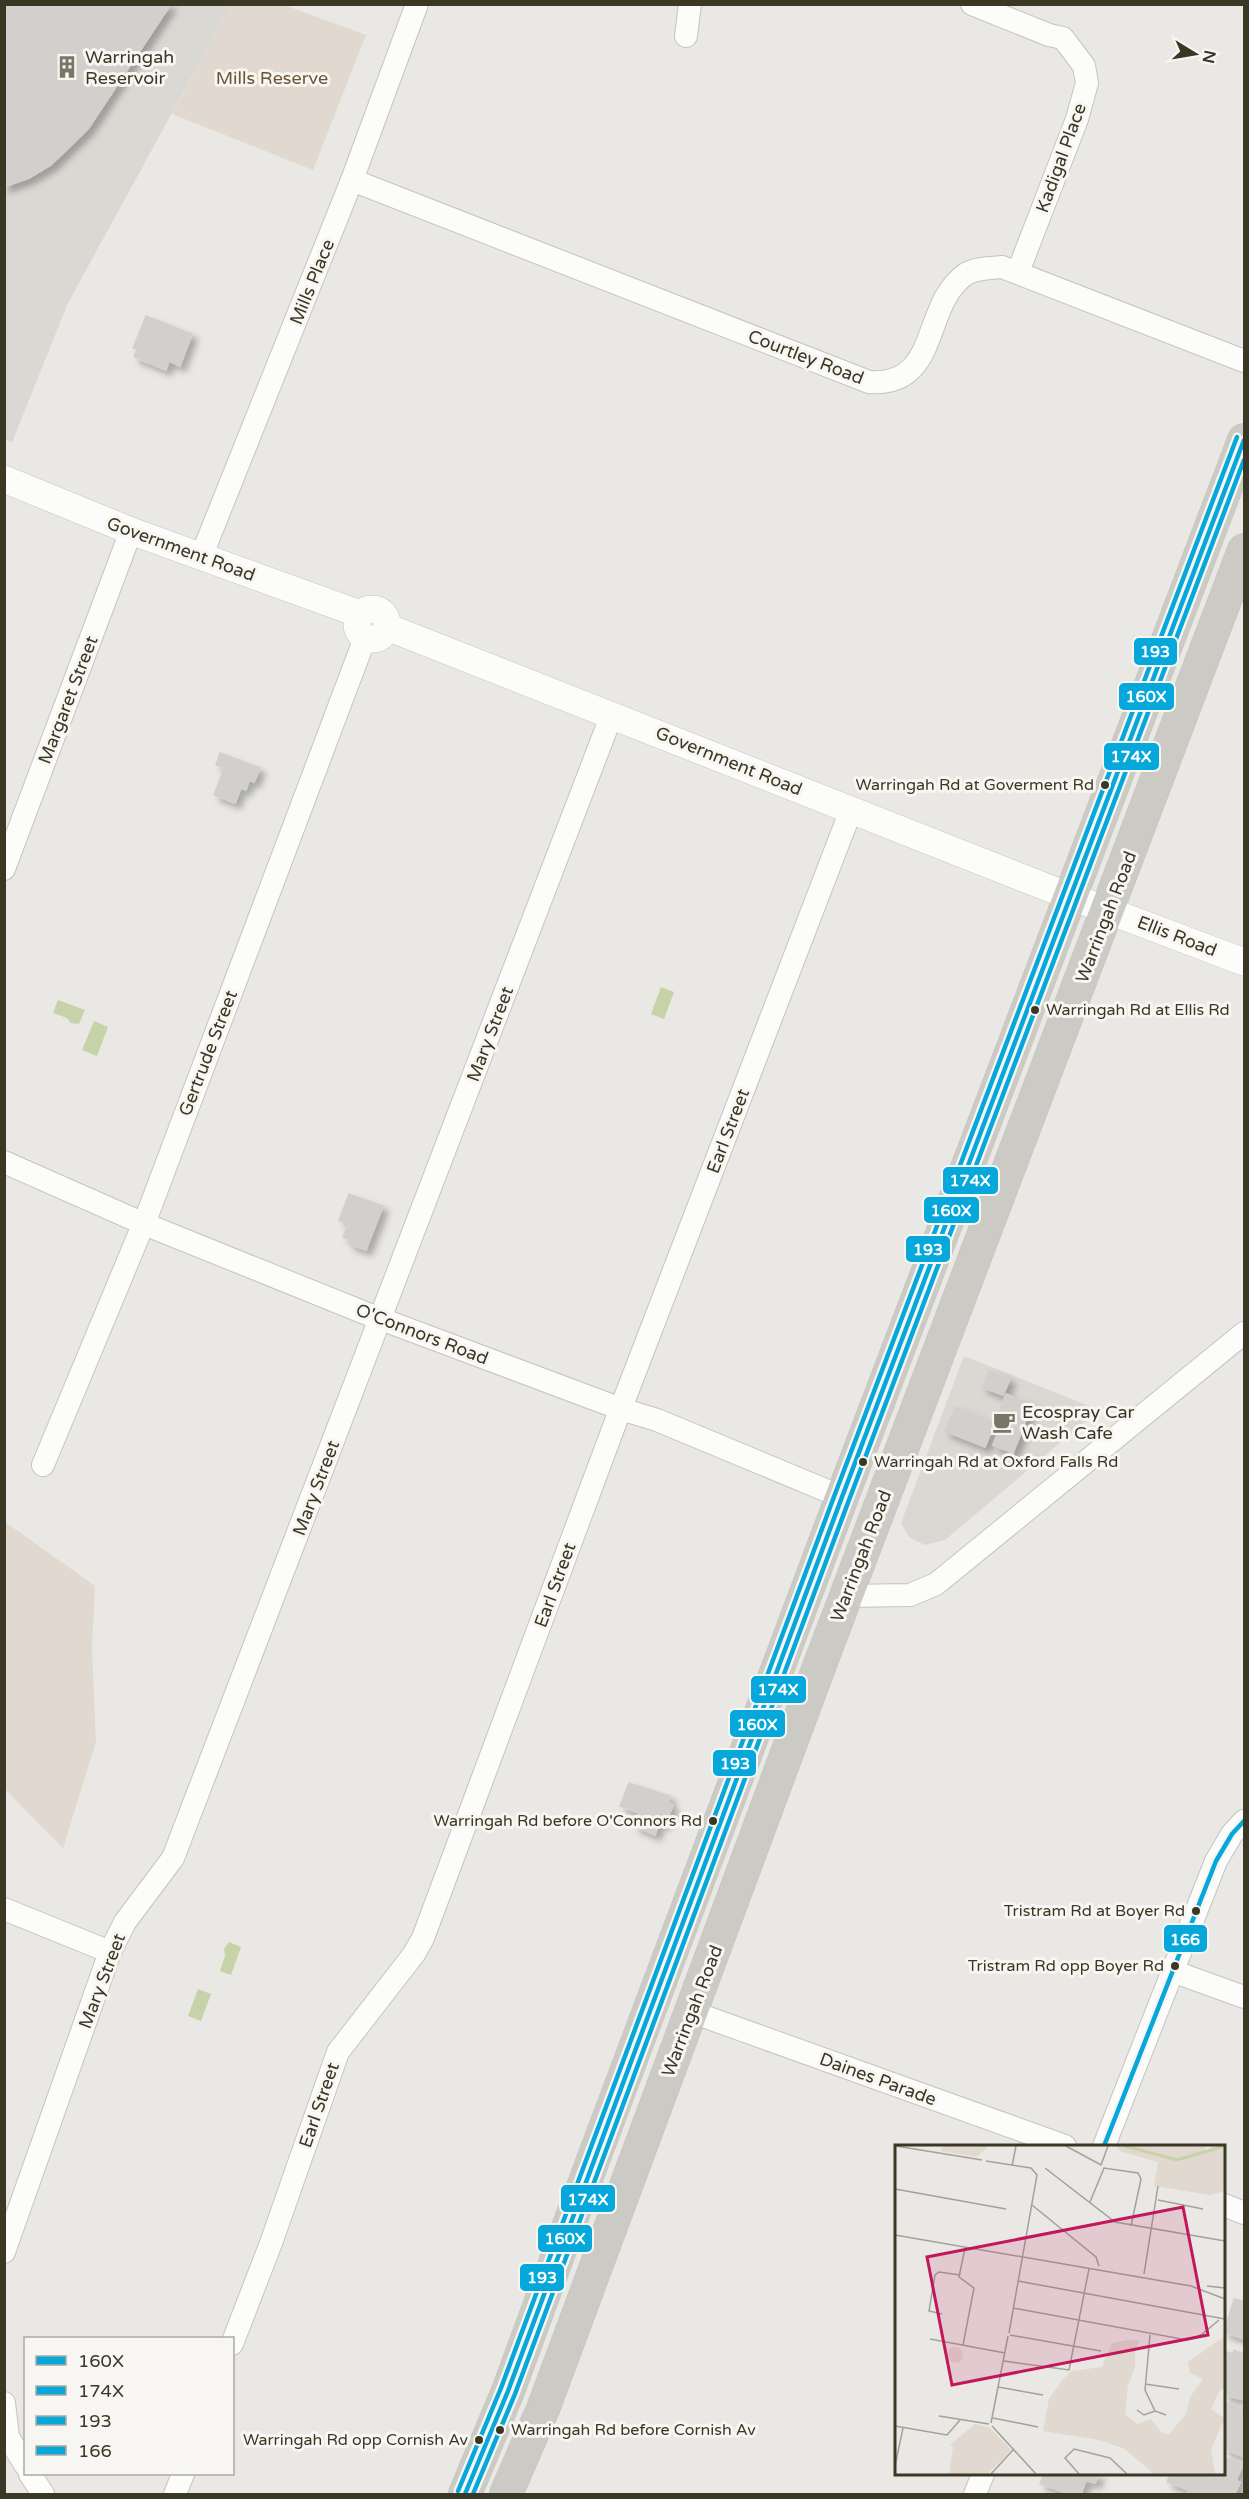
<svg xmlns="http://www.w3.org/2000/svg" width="1249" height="2499" viewBox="0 0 1249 2499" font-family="'Varela Round',sans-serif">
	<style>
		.built { fill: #dad8d3 }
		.green { fill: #e1d8cf }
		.water { fill: #c6d3a9 }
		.building { fill: #d1d0cc; stroke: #d2d1cd; stroke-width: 1.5; filter: url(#shadow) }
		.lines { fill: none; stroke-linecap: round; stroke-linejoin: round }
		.minor-casing { stroke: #c5c4c0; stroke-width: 24 }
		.tertiary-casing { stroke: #c5c4c0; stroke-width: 28 }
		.trunk-casing { stroke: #c4c4bd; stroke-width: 34 }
		.minor { stroke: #fcfcfb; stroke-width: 22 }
		.tertiary { stroke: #fcfcfb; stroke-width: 27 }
		.trunk { stroke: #cbcac4; stroke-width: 33 }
		.bus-1-casing { stroke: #f8f6f2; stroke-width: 9 }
		.bus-2-casing { stroke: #f8f6f2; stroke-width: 9 }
		.bus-3-casing { stroke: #f8f6f2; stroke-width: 9 }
		.bus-4-casing { stroke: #f8f6f2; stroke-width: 9 }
		.bus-1 { stroke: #06a8db; stroke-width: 4.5 }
		.bus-2 { stroke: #06a8db; stroke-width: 4.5 }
		.bus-3 { stroke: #06a8db; stroke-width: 4.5 }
		.bus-4 { stroke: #06a8db; stroke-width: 4.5 }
		.bus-dot { fill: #3a3824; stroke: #f8f6f2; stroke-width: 2 }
		.labels { text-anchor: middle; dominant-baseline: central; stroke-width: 6; stroke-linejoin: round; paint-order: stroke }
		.bus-label { font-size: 16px; fill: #3a3824; stroke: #f8f6f2; text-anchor: end }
		.poi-label { font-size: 18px; fill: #3a3824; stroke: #f8f6f2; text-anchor: start }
		.park-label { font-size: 18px; fill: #6d5433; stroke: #f8f6f2 }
		.street-label { font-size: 18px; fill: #3a3824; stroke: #f8f6f2 }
		.inset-river { fill: none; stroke: #c6d3a9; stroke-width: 3 }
		.inset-road { fill: none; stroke: #a3a297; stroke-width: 1.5 }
		.view { fill: #c2185b; fill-opacity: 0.15; stroke: #c2185b; stroke-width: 3 }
		.inset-edge { fill: none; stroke: #3a3824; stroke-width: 3 }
		.line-badge { stroke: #f8f6f2; stroke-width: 2 }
		.badge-label { font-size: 16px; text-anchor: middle; font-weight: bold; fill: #fff }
	</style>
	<defs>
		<filter id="shadow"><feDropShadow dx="5.5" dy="5.5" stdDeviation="3" flood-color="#0004"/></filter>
	</defs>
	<rect width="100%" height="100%" fill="#e9e8e4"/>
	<g class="built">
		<path d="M4,5H231L68,303L12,442L4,439Z"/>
		<path d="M964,1356L1099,1410L945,1540L925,1545L909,1537L901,1523Z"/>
	</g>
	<g class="green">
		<path d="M231,5H284L366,35L313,170L172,114Z"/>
		<path d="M5,1522L95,1586L92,1648L96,1742L63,1848L5,1789Z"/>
	</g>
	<g class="water">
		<path d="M661,987L674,992L664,1019L651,1014Z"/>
		<path d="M58,1000L85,1010L79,1024L71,1023L67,1018L53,1013Z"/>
		<path d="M94,1021L108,1027L97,1056L82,1050Z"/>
		<path d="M229,1942L241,1947L231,1975L220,1971L225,1956L224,1949Z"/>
		<path d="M198,1989L211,1994L201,2021L188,2016Z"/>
	</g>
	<g class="building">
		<path d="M4,4H171L88,129L51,165L29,178L4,187Z"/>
		<path d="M146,316L192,334L180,366L169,361L166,370L134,357L137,349L133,348Z"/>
		<path d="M220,753L260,768L254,782L249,780L246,790L241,788L235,803L214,795L224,768L216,765Z"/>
		<path d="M349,1194L383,1206L366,1250L349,1244L351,1240L343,1237L348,1224L339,1220Z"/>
		<path d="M989,1370L1010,1379L1003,1395L982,1387Z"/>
		<path d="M1006,1394L1032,1404L1021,1433L995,1423Z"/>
		<path d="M955,1407L995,1423L985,1447L945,1431Z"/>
		<path d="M1001,1426L1021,1433L1013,1453L993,1445Z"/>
		<path d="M629,1783L670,1796L668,1802L673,1805L666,1823L660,1821L655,1835L634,1826L639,1813L620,1806Z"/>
		<path d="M1234,2299L1244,2301V2339L1224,2332Z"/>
		<path d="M1234,2350L1244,2354V2400L1224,2395V2351L1233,2354Z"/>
		<path d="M1224,2401L1241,2408L1240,2413L1244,2415V2457L1224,2449Z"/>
		<path d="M1224,2457L1243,2464L1236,2481L1240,2482L1235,2494H1192L1188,2493L1189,2490L1167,2482L1170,2474H1224Z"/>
		<path d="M1044,2474H1099L1095,2483L1086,2480L1081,2494H1070L1040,2484Z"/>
	</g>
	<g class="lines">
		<g class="minor-casing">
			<g id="minor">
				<path d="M972,4L1049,35L1063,38L1084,66L1087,83L1077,119L1018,272"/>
				<path d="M686,36L690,4"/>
				<path d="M352,180L869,382C941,387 921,305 966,274C976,268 990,268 1002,267L1244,361"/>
				<path d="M201,557L352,180L417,4"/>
				<path d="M4,869L131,531"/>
				<path d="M4,1162L142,1223L365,1313L621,1409L657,1420L842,1497"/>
				<path d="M43,1465L148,1213L365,638"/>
				<path d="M845,1596L910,1595L936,1584L1244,1333"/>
				<path d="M4,1909L110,1952"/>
				<path d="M1172,1971L1244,1997"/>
				<path d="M692,2012L1065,2146"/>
				<path d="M1104,2146L1216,1861L1232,1834L1244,1821"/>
				<path d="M1224,2205L1244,2213"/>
				<path d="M4,2252L110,1952L125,1922L173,1858L612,714"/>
				<path d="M232,2344L271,2243L338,2052L414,1954L423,1938L616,1421L851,810"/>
				<path d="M4,2403L8,2437L26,2466"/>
				<path d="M30,2474L43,2494"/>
				<path d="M175,2494L183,2474"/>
				<path d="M975,2494L983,2474"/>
			</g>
		</g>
		<g class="tertiary-casing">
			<g id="tertiary">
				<path d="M4,479L131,531L360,614"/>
				<circle cx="372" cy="624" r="15"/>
				<path d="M387,627L1051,889L1244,962"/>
			</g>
		</g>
		<g class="trunk-casing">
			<g id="trunk">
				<path d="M465,2494L508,2391L593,2160L842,1497L1244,440"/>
				<path d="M506,2494L543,2409L822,1659L1244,550"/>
			</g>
		</g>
		<use href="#minor" class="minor"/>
		<use href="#tertiary" class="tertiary"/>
		<use href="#trunk" class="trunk"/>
		<g class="bus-1-casing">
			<path id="bus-1" d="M465,2494L508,2391L842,1497L1244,440"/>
		</g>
		<g class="bus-2-casing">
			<path id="bus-2" d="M473,2494L515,2394L849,1500L1244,460"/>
		</g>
		<g class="bus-3-casing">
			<path id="bus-3" d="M458,2491L501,2388L835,1494L1237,437"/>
		</g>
		<g class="bus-4-casing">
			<path id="bus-4" d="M1104,2146L1216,1861L1232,1834L1244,1821"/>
		</g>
		<use href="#bus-1" class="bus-1"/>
		<use href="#bus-2" class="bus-2"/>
		<use href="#bus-3" class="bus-3"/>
		<use href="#bus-4" class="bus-4"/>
	</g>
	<defs>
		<g id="building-bare" transform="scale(1.8)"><path d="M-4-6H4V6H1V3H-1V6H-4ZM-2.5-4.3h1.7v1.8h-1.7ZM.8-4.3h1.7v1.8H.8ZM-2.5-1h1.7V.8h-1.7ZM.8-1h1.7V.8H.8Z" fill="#777667" stroke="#f8f6f2" stroke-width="2.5" paint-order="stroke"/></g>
		<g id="cafe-bare" transform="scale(1.8)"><path d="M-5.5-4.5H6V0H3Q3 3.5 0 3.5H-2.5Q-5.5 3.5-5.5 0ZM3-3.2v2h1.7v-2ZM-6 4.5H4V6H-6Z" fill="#777667" stroke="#f8f6f2" stroke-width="2.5" paint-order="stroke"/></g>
	</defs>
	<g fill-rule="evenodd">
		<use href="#building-bare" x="67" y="67"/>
		<use href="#cafe-bare" x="1004" y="1422"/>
	</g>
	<g class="bus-dot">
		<circle cx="1105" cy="785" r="5"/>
		<circle cx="1035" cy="1010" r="5"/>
		<circle cx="863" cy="1462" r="5"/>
		<circle cx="713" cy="1821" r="5"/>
		<circle cx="1196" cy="1911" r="5"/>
		<circle cx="1175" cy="1966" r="5"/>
		<circle cx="500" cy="2430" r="5"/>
		<circle cx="479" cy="2440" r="5"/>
	</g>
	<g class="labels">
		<g class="bus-label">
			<text x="1094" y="785">Warringah Rd at Goverment Rd</text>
			<text x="1046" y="1010" text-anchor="start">Warringah Rd at Ellis Rd</text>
			<text x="874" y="1462" text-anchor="start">Warringah Rd at Oxford Falls Rd</text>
			<text x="702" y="1821">Warringah Rd before O'Connors Rd</text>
			<text x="1185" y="1911">Tristram Rd at Boyer Rd</text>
			<text x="1164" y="1966">Tristram Rd opp Boyer Rd</text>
			<text x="511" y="2430" text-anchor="start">Warringah Rd before Cornish Av</text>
			<text x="468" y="2440">Warringah Rd opp Cornish Av</text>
		</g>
		<g class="poi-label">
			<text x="85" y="57">Warringah<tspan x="85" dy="21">Reservoir</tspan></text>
			<text x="1022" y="1412">Ecospray Car<tspan x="1022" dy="21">Wash Cafe</tspan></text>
		</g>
		<g class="park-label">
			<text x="272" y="78">Mills Reserve</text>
		</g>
		<g class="street-label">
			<text transform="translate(1061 158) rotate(-70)">Kadigal Place</text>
			<text transform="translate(312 282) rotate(-68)">Mills Place</text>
			<text transform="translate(806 357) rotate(21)">Courtley Road</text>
			<text transform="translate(181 549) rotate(20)">Government Road</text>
			<text transform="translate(68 700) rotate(-69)">Margaret Street</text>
			<text transform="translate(729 761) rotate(22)">Government Road</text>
			<text transform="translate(1106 917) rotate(-69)">Warringah Road</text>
			<text transform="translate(1177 936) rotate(21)">Ellis Road</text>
			<text transform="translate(490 1034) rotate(-69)">Mary Street</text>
			<text transform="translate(208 1053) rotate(-69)">Gertrude Street</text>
			<text transform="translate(728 1131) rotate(-69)">Earl Street</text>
			<text transform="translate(422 1334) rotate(21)">O'Connors Road</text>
			<text transform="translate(316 1488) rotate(-69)">Mary Street</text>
			<text transform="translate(861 1556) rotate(-69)">Warringah Road</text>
			<text transform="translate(555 1585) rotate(-70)">Earl Street</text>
			<text transform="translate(102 1981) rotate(-69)">Mary Street</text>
			<text transform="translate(692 2011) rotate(-69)">Warringah Road</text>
			<text transform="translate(878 2079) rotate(20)">Daines Parade</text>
			<text transform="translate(319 2105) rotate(-71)">Earl Street</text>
		</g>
	</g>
	<g transform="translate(895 2145)">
		<rect width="330" height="330" fill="#e9e8e4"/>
		<path d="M48,1H94L81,12L46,6ZM221,1H311L310,6L319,1H330V46L315,50L259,41L263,17L225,6ZM330,191V243L325,245L316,264L330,273L316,304L320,329H259L230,304L204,295L148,286L154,254L169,233L177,226L207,222L217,198L233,195L245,196L240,204V222L233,240L230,269L242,279L256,274L267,288L274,289L291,269L295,252L308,234L295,228L293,217ZM52 210a8 8 0 1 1 16 0a8 8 0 1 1-16 0ZM80,279L95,283L116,305L93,329H54L58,303L55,300Z" fill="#e1d8cf"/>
		<path class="inset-river" d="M230,1L282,15L330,1"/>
		<path class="inset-road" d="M1,1L87,15M171,1L206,20L213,1M91,16L136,23L142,30L114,188M117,21L121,1M150,23L220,77L330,96M0,44L111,64M263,55L308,64M195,57L209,23L243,28L246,34L236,81M137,60L201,112L204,121M0,90L296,141L330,154M249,129L263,41M123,136L330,174M312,141L330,143M118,163L292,195L306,190L324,175M47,169L34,166L40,130L44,127L65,130M115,190L206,206M255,190L250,245L260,266L271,270M35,194L110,208M68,200L79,143L64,132L70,103M109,216L174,225L194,124M250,239L284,244M103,242L148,250M242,265L249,270L260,266M44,271L94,279M98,273L143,282M96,278L113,191M0,281L52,290L65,275M97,281L141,329M0,321L8,283M96,329L118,305M184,329L170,313L179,304L215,313L232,329"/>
		<path class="view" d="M288,62L313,190L57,240L32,112Z"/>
		<rect width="330" height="330" class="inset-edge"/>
	</g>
	<g class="line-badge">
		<rect x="1133" y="637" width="45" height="29" rx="6" fill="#06a8db"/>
		<rect x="1118" y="682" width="57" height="29" rx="6" fill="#06a8db"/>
		<rect x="1103" y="742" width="57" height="29" rx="6" fill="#06a8db"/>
		<rect x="942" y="1166" width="57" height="29" rx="6" fill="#06a8db"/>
		<rect x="923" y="1196" width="57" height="28" rx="6" fill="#06a8db"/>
		<rect x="905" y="1235" width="46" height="28" rx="6" fill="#06a8db"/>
		<rect x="750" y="1675" width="57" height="29" rx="6" fill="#06a8db"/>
		<rect x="729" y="1709" width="57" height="29" rx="6" fill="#06a8db"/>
		<rect x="712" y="1749" width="45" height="28" rx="6" fill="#06a8db"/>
		<rect x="1163" y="1924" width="45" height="29" rx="6" fill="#06a8db"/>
		<rect x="560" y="2184" width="56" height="29" rx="6" fill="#06a8db"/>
		<rect x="537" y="2224" width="56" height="29" rx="6" fill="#06a8db"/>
		<rect x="519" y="2263" width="46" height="29" rx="6" fill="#06a8db"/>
	</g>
	<g class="badge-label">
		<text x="1155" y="657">193</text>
		<text x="1146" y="702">160X</text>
		<text x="1131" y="762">174X</text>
		<text x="970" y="1186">174X</text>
		<text x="951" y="1216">160X</text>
		<text x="928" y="1255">193</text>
		<text x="778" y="1695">174X</text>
		<text x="757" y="1730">160X</text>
		<text x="735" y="1769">193</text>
		<text x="1185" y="1945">166</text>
		<text x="588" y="2205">174X</text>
		<text x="565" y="2244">160X</text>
		<text x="542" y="2283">193</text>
	</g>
	<rect width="1249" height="2499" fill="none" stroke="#3a3824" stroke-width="12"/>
	<rect x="24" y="2337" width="210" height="138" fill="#f8f6f2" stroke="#acaaa0" stroke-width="1.5"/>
	<rect x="36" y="2356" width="30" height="9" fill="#06a8db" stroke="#acaaa0" stroke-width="1.5"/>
	<text x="78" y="2367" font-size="18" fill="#3a3824">160X</text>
	<rect x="36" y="2386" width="30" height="9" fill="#06a8db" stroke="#acaaa0" stroke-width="1.5"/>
	<text x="78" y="2397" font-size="18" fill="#3a3824">174X</text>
	<rect x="36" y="2416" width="30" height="9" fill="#06a8db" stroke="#acaaa0" stroke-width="1.5"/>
	<text x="78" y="2427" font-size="18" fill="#3a3824">193</text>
	<rect x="36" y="2446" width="30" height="9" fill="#06a8db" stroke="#acaaa0" stroke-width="1.5"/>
	<text x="78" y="2457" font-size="18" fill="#3a3824">166</text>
	<g transform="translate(1195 54) rotate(101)" stroke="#f8f6f2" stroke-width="4.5" paint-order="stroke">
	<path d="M0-4.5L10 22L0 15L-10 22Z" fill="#3a3824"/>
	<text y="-9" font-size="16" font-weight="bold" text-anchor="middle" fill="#3a3824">N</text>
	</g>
</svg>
